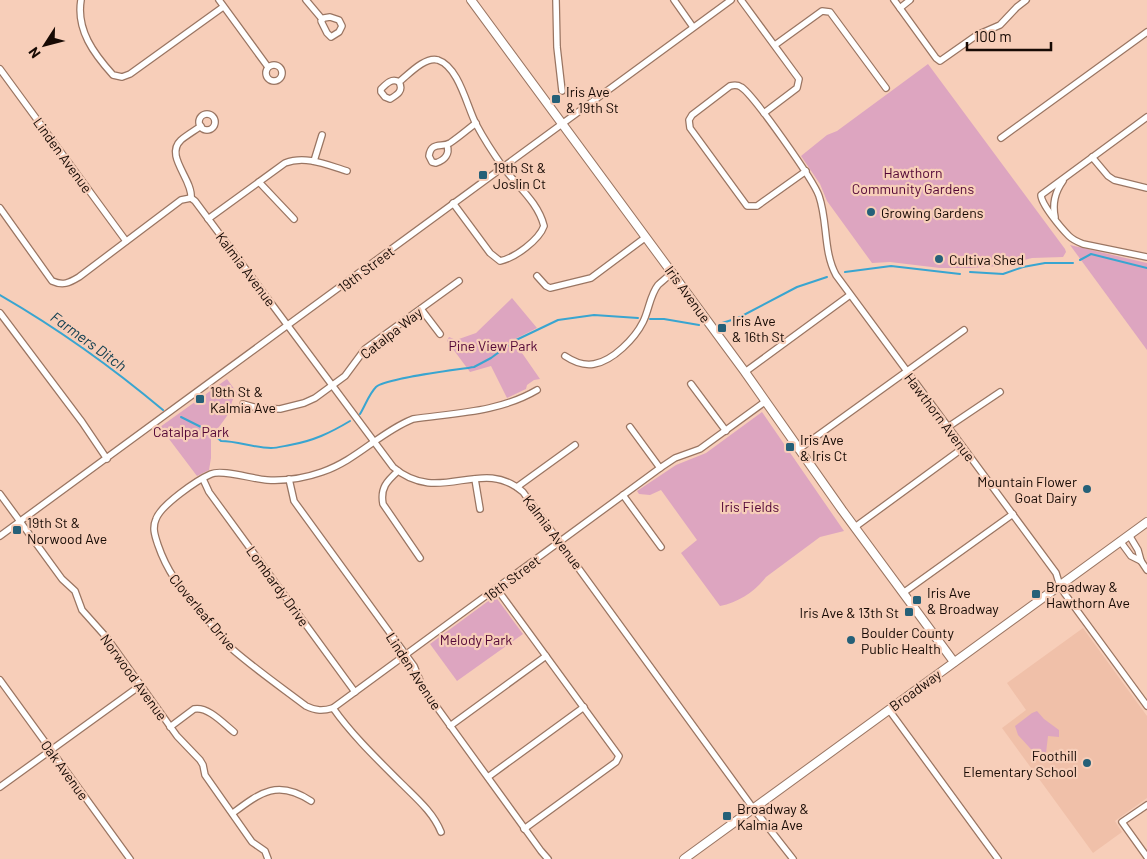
<svg xmlns="http://www.w3.org/2000/svg" width="1147" height="859" viewBox="0 0 1147 859" font-family="Barlow,sans-serif">
	<style>
		.built { fill: #f0c0a9 }
		.green { fill: #dda5c0 }
		.lines { fill: none; stroke-linecap: round; stroke-linejoin: round }
		.stream { stroke: #39a5d0; stroke-width: 2 }
		.minor-casing { stroke: #9a7562; stroke-width: 8 }
		.major-casing { stroke: #9a7562; stroke-width: 10 }
		.minor { stroke: #fff; stroke-width: 5.5 }
		.major { stroke: #fff; stroke-width: 8 }
		.poi-dot { fill: #256078; stroke: #f7ceb9; stroke-width: 2 }
		.labels { text-anchor: middle; dominant-baseline: central; stroke-width: 4.5; stroke-linejoin: round; paint-order: stroke }
		.poi-label { font-size: 14px; fill: #170a04; stroke: #f7ceb9; text-anchor: start }
		.street-label { font-size: 14px; fill: #170a04; stroke: #f7ceb9 }
		.park-label { font-size: 14px; fill: #510535; stroke: #f7ceb9 }
		.water-label { font-size: 15px; font-style: italic; fill: #0d3c4e; stroke: #f7ceb9 }
	</style>
	<rect width="100%" height="100%" fill="#f7ceb9"/>
	<path class="built" d="M1083,628L1147,716V798L1115,821L1122,832L1093,853L1002,728L1026,710L1007,683Z"/>
	<g class="green">
		<path d="M928,64L1065,249L1066,252L1063,257L1032,258L999,266L969,268H940L890,262L872,263L827,201L820,184L801,156L827,135L837,131Z"/>
		<path d="M1070,245L1147,263V350Z"/>
		<path d="M512,298L537,328L513,340L540,379L534,380L527,385L526,389L507,398L491,366L470,372L447,341L449,337L456,340L476,333Z"/>
		<path d="M227,379L238,394C233,398 230,403 232,409L211,438V458L209,470L197,476L160,427Z"/>
		<path d="M762,412L844,531L820,537L766,577C754,592 739,602 720,606L681,553L697,540L661,490L650,495L639,494L637,491L676,465L706,453Z"/>
		<path d="M495,596L523,634L457,681L430,644Z"/>
		<path d="M1037,711L1044,719L1059,730V737L1048,736L1046,753L1039,758L1018,735L1015,726L1032,713Z"/>
	</g>
	<g class="lines">
		<g class="stream">
			<path d="M1080,260L1091,254L1147,268"/>
			<path d="M845,272L891,266L960,274"/>
			<path d="M970,272L1003,274L1023,267L1045,263H1073"/>
			<path d="M0,295C57,328 112,367 163,410"/>
			<path d="M650,319H664L699,325"/>
			<path d="M719,324L738,318L797,287L827,277"/>
			<path d="M360,414C365,406 369,394 376,387C386,378 456,370 474,367L491,358L514,341L558,320L594,315L638,318"/>
			<path d="M181,417L211,432L221,441C238,441 254,448 271,448C277,448 284,446 290,445C313,441 330,433 350,421"/>
		</g>
		<g class="minor-casing">
			<g id="minor">
				<path d="M81,0C76,30 94,54 113,75L122,77L130,74L223,7"/>
				<path d="M219,0L268,67"/>
				<path d="M306,0L322,19"/>
				<path d="M556,0L557,47L562,91"/>
				<path d="M674,0L693,27"/>
				<path d="M741,0L799,79L797,88L764,113"/>
				<path d="M894,0L936,58L940,61L977,35L1000,25L1017,7L1026,0"/>
				<path d="M900,8L910,0"/>
				<path d="M330,17L339,20L342,26L339,32L331,37L327,33L321,21L324,18Z"/>
				<path d="M775,45L822,11L830,12L886,88"/>
				<circle cx="274" cy="73" r="8"/>
				<path d="M0,69L126,241"/>
				<path d="M399,82C404,91 397,95 390,99L385,97L381,92V89C387,83 392,78 399,82C408,75 425,56 438,60C459,67 467,107 476,124C484,139 493,153 503,167C517,186 538,202 544,226C539,240 515,258 500,261L490,253L453,203"/>
				<circle cx="207" cy="122" r="8"/>
				<path d="M1147,117L1041,195C1041,204 1061,228 1069,236C1073,240 1078,242 1083,244L1147,257"/>
				<path d="M1001,138L1147,32"/>
				<path d="M447,145C450,154 445,160 436,163L432,162L429,156C431,141 442,148 450,143C459,137 467,130 476,123"/>
				<path d="M1092,157L1108,176L1114,180L1147,188"/>
				<path d="M314,161L322,135"/>
				<path d="M806,171L757,206H747L690,128L689,120L692,115L730,86C734,85 738,85 741,87C753,94 814,181 819,196C828,222 823,251 836,275L1056,573L1060,586L1065,594L1147,706"/>
				<path d="M259,182L294,219"/>
				<path d="M191,198L195,201L393,467C440,507 481,455 523,492L753,808L793,859"/>
				<path d="M191,198C193,179 164,156 181,140C187,135 194,131 201,126"/>
				<path d="M0,208L52,281C63,286 69,283 79,277L181,200L191,198"/>
				<path d="M1055,217C1052,203 1055,192 1063,181"/>
				<path d="M208,219L285,163C306,155 327,165 347,171"/>
				<path d="M537,276L546,286L550,288L591,278L646,237"/>
				<path d="M421,309L440,334"/>
				<path d="M0,313L82,422L107,459"/>
				<path d="M565,356C574,362 583,366 594,364C613,361 635,338 643,322C649,310 650,295 658,285C662,281 668,277 672,272"/>
				<path d="M745,372L850,295"/>
				<path d="M691,384L726,431"/>
				<path d="M537,390C500,412 455,413 413,419C380,432 357,460 322,472C305,478 285,481 267,480C252,479 222,469 211,474C197,480 161,505 156,519C152,528 155,536 158,545C169,577 184,591 205,616C213,627 221,639 231,648C255,669 281,687 306,706C316,711 323,711 333,708L660,468L675,458L700,449L766,401"/>
				<path d="M243,404L257,408L280,409L304,403L315,398L345,376L365,349L459,281"/>
				<path d="M630,427L660,468"/>
				<path d="M948,427L1000,392"/>
				<path d="M799,449L964,330"/>
				<path d="M398,471C387,481 380,488 383,504L420,558"/>
				<path d="M203,479L209,492L355,692"/>
				<path d="M289,479L294,501L414,666L423,688L541,851L548,859"/>
				<path d="M475,479L480,509"/>
				<path d="M517,487L575,445"/>
				<path d="M0,494L62,579L75,591L82,610L107,638L177,736L200,760L203,765L205,775L252,842L265,851L268,859"/>
				<path d="M623,495L661,547"/>
				<path d="M855,527L963,448"/>
				<path d="M1129,535L1138,550L1141,561L1147,570"/>
				<path d="M0,536L731,0"/>
				<path d="M1120,541L1131,556L1141,561"/>
				<path d="M497,589L619,756L616,762L524,829"/>
				<path d="M903,593L1013,514"/>
				<path d="M0,680L130,859"/>
				<path d="M333,708C352,735 377,759 400,782C416,798 433,812 441,832"/>
				<path d="M889,710L998,859"/>
				<path d="M450,726L546,656"/>
				<path d="M170,727L194,709C208,706 224,724 234,732"/>
				<path d="M488,777L584,707"/>
				<path d="M0,787L141,685"/>
				<path d="M1147,805L1122,822L1147,857"/>
				<path d="M233,813C261,792 278,779 311,801"/>
			</g>
		</g>
		<g class="major-casing">
			<g id="major">
				<path d="M471,0L745,372L842,510L954,662"/>
				<path d="M684,859L1147,522"/>
			</g>
		</g>
		<use href="#minor" class="minor"/>
		<use href="#major" class="major"/>
	</g>
	<g class="poi-dot">
		<rect x="551" y="94" width="10" height="10" rx="2.5"/>
		<rect x="478" y="170" width="10" height="10" rx="2.5"/>
		<circle cx="871" cy="212" r="5"/>
		<circle cx="939" cy="259" r="5"/>
		<rect x="717" y="323" width="10" height="10" rx="2.5"/>
		<rect x="195" y="394" width="10" height="10" rx="2.5"/>
		<rect x="785" y="442" width="10" height="10" rx="2.5"/>
		<circle cx="1087" cy="489" r="5"/>
		<rect x="12" y="525" width="10" height="10" rx="2.5"/>
		<rect x="1031" y="589" width="10" height="10" rx="2.5"/>
		<rect x="912" y="595" width="10" height="10" rx="2.5"/>
		<rect x="904" y="607" width="10" height="10" rx="2.5"/>
		<circle cx="851" cy="640" r="5"/>
		<circle cx="1087" cy="763" r="5"/>
		<rect x="722" y="811" width="10" height="10" rx="2.5"/>
	</g>
	<g class="labels">
		<g class="poi-label">
			<text x="566" y="91">Iris Ave<tspan x="566" dy="16">&amp; 19th St</tspan></text>
			<text x="493" y="167">19th St &amp;<tspan x="493" dy="16">Joslin Ct</tspan></text>
			<text x="881" y="212">Growing Gardens</text>
			<text x="949" y="259">Cultiva Shed</text>
			<text x="732" y="320">Iris Ave<tspan x="732" dy="16">&amp; 16th St</tspan></text>
			<text x="210" y="391">19th St &amp;<tspan x="210" dy="16">Kalmia Ave</tspan></text>
			<text x="800" y="439">Iris Ave<tspan x="800" dy="16">&amp; Iris Ct</tspan></text>
			<text x="1077" y="481" text-anchor="end">Mountain Flower<tspan x="1077" dy="16">Goat Dairy</tspan></text>
			<text x="27" y="522">19th St &amp;<tspan x="27" dy="16">Norwood Ave</tspan></text>
			<text x="1046" y="586">Broadway &amp;<tspan x="1046" dy="16">Hawthorn Ave</tspan></text>
			<text x="927" y="592">Iris Ave<tspan x="927" dy="16">&amp; Broadway</tspan></text>
			<text x="899" y="612" text-anchor="end">Iris Ave &amp; 13th St</text>
			<text x="861" y="632">Boulder County<tspan x="861" dy="16">Public Health</tspan></text>
			<text x="1077" y="755" text-anchor="end">Foothill<tspan x="1077" dy="16">Elementary School</tspan></text>
			<text x="737" y="808">Broadway &amp;<tspan x="737" dy="16">Kalmia Ave</tspan></text>
		</g>
		<g class="street-label">
			<text transform="translate(63 155) rotate(54)">Linden Avenue</text>
			<text transform="translate(246 269) rotate(53)">Kalmia Avenue</text>
			<text transform="translate(366 269) rotate(-37)">19th Street</text>
			<text transform="translate(688 294) rotate(54)">Iris Avenue</text>
			<text transform="translate(391 333) rotate(-38)">Catalpa Way</text>
			<text transform="translate(940 417) rotate(53)">Hawthorn Avenue</text>
			<text transform="translate(553 532) rotate(53)">Kalmia Avenue</text>
			<text transform="translate(512 578) rotate(-37)">16th Street</text>
			<text transform="translate(278 586) rotate(54)">Lombardy Drive</text>
			<text transform="translate(203 612) rotate(50)">Cloverleaf Drive</text>
			<text transform="translate(414 671) rotate(57)">Linden Avenue</text>
			<text transform="translate(134 677) rotate(54)">Norwood Avenue</text>
			<text transform="translate(915 690) rotate(-36)">Broadway</text>
			<text transform="translate(65 770) rotate(54)">Oak Avenue</text>
		</g>
		<g class="park-label">
			<text x="913" y="172">Hawthorn<tspan x="913" dy="16">Community Gardens</tspan></text>
			<text x="493" y="345">Pine View Park</text>
			<text x="191" y="431">Catalpa Park</text>
			<text x="750" y="506">Iris Fields</text>
			<text x="476" y="639">Melody Park</text>
		</g>
		<g class="water-label">
			<text transform="translate(89 341) rotate(36)">Farmers Ditch</text>
		</g>
	</g>
	<g transform="translate(45 45) rotate(234)" stroke="#f7ceb9" stroke-width="4" paint-order="stroke">
	<path d="M0-4L9 19L0 12L-9 19Z" fill="#170a04"/>
	<text y="-8" font-size="14" font-weight="bold" text-anchor="middle" fill="#170a04">N</text>
	</g>
	<path d="M967 42v8h84v-8" fill="none" stroke="#170a04" stroke-width="2.5"/>
	<text x="974" y="42" font-size="15" fill="#170a04" stroke="#f7ceb9" stroke-width="4" paint-order="stroke">100 m</text>
</svg>
